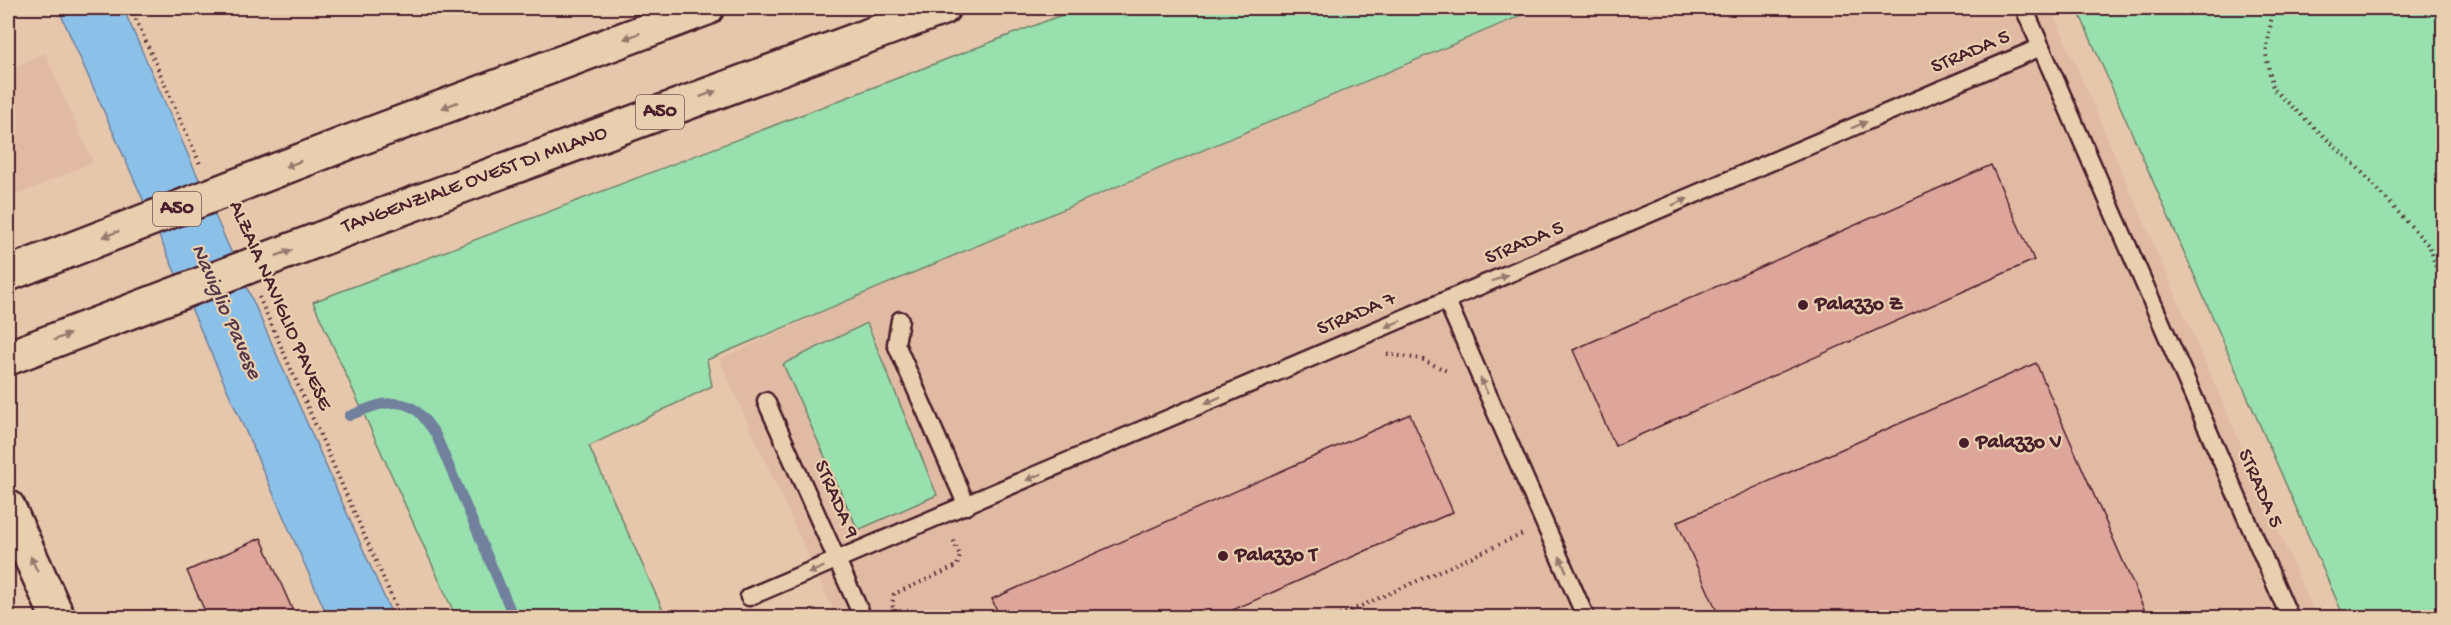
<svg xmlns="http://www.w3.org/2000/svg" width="2451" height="625" viewBox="0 0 2451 625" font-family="'Gochi Hand',sans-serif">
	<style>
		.built { fill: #e1baa4 }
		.green { fill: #98e0ae; stroke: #71806c; stroke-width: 1.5 }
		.water { fill: #8bc1e9; stroke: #71809d; stroke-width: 1.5 }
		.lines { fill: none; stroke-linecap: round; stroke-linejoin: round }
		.stream { stroke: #71809d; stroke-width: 10 }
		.building { fill: #dea59b; stroke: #4a1f2b; stroke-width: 1.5 }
		.lane-casing { stroke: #4a1f2b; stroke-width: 21 }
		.primary-casing { stroke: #4a1f2b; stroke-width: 38 }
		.highway-casing { stroke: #4a1f2b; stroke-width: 38 }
		.path { stroke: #4a1f2b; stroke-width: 4; stroke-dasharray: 1.5 4.5; stroke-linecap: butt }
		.lane { stroke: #e8cfaf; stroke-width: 16 }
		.primary { stroke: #e8cfaf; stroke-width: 33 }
		.highway { stroke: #e8cfaf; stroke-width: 33 }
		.highway-bridge-casing { stroke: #4a1f2b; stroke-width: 38; stroke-linecap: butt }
		.highway-bridge { stroke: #e8cfaf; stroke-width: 33 }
		.oneway { fill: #99776d }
		.poi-dot { fill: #4a1f2b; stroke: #e8cfaf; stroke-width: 2 }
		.labels { text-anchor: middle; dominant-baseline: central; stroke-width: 4.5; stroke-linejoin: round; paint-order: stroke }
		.shield { fill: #e8cfaf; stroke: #795453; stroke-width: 1.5 }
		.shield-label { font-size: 20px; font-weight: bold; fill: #4a1f2b }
		.street-label { font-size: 21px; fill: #4a1f2b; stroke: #e8cfaf }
		.poi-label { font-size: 21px; font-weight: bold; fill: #4a1f2b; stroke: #e8cfaf; text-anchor: start }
		.water-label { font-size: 22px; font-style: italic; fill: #543748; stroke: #e8cfaf }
	</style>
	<rect width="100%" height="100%" fill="#e6c7ab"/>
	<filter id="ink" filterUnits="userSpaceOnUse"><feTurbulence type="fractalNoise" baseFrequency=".0167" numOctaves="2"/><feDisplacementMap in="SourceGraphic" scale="12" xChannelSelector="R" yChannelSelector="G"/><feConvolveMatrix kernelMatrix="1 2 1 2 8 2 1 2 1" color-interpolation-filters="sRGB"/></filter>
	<g filter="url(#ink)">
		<g class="built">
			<path d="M1510,8H2051L2316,617H836L719,359Z"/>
			<path d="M45,53L93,162L8,199V70Z"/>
		</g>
		<g class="green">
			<path d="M1080,8H1539L707,360L712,386L589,446L666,617H456L313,302Z"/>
			<path d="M2077,8H2443L2444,334L2439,347L2444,359L2443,617H2344Z"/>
			<path d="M867,323L937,495L858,530L783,364Z"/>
		</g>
		<path class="water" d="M58,8H123L393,617H328Z"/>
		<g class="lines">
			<path class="stream" d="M349,416C369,408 392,396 413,408C422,413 429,426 435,433L514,618"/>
		</g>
		<g class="building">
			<path d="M1991,165L2034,260L1615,446L1573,350Z"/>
			<path d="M2036,363L2148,618H1720L1677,522Z"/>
			<path d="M1410,414L1453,512L1215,618H1000L992,599Z"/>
			<path d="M261,538L296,618H208L187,571Z"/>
		</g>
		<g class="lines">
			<g class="lane-casing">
				<g id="lane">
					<path d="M2024,8L2290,618"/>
					<path d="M1447,301L1586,618"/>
					<path d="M900,320L896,344L967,506"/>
					<path d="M766,401L863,618"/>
					<path d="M749,597L2041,47"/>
				</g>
			</g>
			<g class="primary-casing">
				<path id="primary" d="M8,507L58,618"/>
			</g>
			<g class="highway-casing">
				<g id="highway">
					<path d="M347,143L707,8"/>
					<path d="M378,217L943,8"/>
				</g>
			</g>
			<g class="path">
				<path d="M131,8L200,164"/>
				<path d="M2273,8L2266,55L2273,89L2357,167L2430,247L2444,295"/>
				<path d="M259,297L401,618"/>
				<path d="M1387,354L1421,359L1449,372"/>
				<path d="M898,618L892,605L894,594L957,566L960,556L952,537"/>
				<path d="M1334,618L1523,534"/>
			</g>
			<use href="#lane" class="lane"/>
			<use href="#primary" class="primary"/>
			<use href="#highway" class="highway"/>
			<g class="highway-bridge-casing">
				<g id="highway-bridge">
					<path d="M8,274L347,143"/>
					<path d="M8,358L378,217"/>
				</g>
			</g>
			<use href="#highway-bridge" class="highway-bridge"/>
		</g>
		<defs><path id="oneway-solid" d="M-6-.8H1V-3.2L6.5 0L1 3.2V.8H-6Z" transform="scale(1.5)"/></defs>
		<g class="oneway">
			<use href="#oneway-solid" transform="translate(632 36) rotate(159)"/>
			<use href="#oneway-solid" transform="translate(708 94) rotate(-20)"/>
			<use href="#oneway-solid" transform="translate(450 105) rotate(159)"/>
			<use href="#oneway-solid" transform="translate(1859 125) rotate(-23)"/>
			<use href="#oneway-solid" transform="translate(293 164) rotate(159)"/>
			<use href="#oneway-solid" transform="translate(1680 202) rotate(-23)"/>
			<use href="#oneway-solid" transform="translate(111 234) rotate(159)"/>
			<use href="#oneway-solid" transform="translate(284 253) rotate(-21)"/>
			<use href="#oneway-solid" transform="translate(1500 278) rotate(-23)"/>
			<use href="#oneway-solid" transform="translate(1393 324) rotate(157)"/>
			<use href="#oneway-solid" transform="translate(62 337) rotate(-21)"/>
			<use href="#oneway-solid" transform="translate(1484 386) rotate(-114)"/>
			<use href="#oneway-solid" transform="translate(1213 400) rotate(157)"/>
			<use href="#oneway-solid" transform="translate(1034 477) rotate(157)"/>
			<use href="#oneway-solid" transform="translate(34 564) rotate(-115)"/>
			<use href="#oneway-solid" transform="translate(1563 564) rotate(-114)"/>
			<use href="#oneway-solid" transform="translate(816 570) rotate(158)"/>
		</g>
	</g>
	<g class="poi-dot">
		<circle cx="1803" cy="305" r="6"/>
		<circle cx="1964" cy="443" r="6"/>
		<circle cx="1223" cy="556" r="6"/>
	</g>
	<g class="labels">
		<g class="shield">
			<rect x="636" y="95" width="48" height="34" rx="4.5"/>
			<rect x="153" y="192" width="48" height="34" rx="4.5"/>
		</g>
		<g class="shield-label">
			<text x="660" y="112">A50</text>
			<text x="177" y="209">A50</text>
		</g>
		<g class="street-label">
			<text transform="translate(1971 53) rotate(-23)">STRADA 5</text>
			<text transform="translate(475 181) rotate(-20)">TANGENZIALE OVEST DI MILANO</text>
			<text transform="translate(1525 244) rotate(-23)">STRADA 5</text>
			<text transform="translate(279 306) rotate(66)">ALZAIA NAVIGLIO PAVESE</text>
			<text transform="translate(1357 315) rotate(-23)">STRADA 7</text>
			<text transform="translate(2259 489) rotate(66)">STRADA 5</text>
			<text transform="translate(835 500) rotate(66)">STRADA 9</text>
		</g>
		<g class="poi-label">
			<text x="1815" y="305">Palazzo Z</text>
			<text x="1976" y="443">Palazzo V</text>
			<text x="1235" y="556">Palazzo T</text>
		</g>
		<g class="water-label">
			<text transform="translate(225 312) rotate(66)">Naviglio Pavese</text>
		</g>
	</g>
	<rect width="2451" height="625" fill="none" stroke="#e8cfaf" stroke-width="30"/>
	<rect x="15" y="15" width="2421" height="595" fill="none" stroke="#4a1f2b" stroke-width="2" filter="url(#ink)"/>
</svg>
